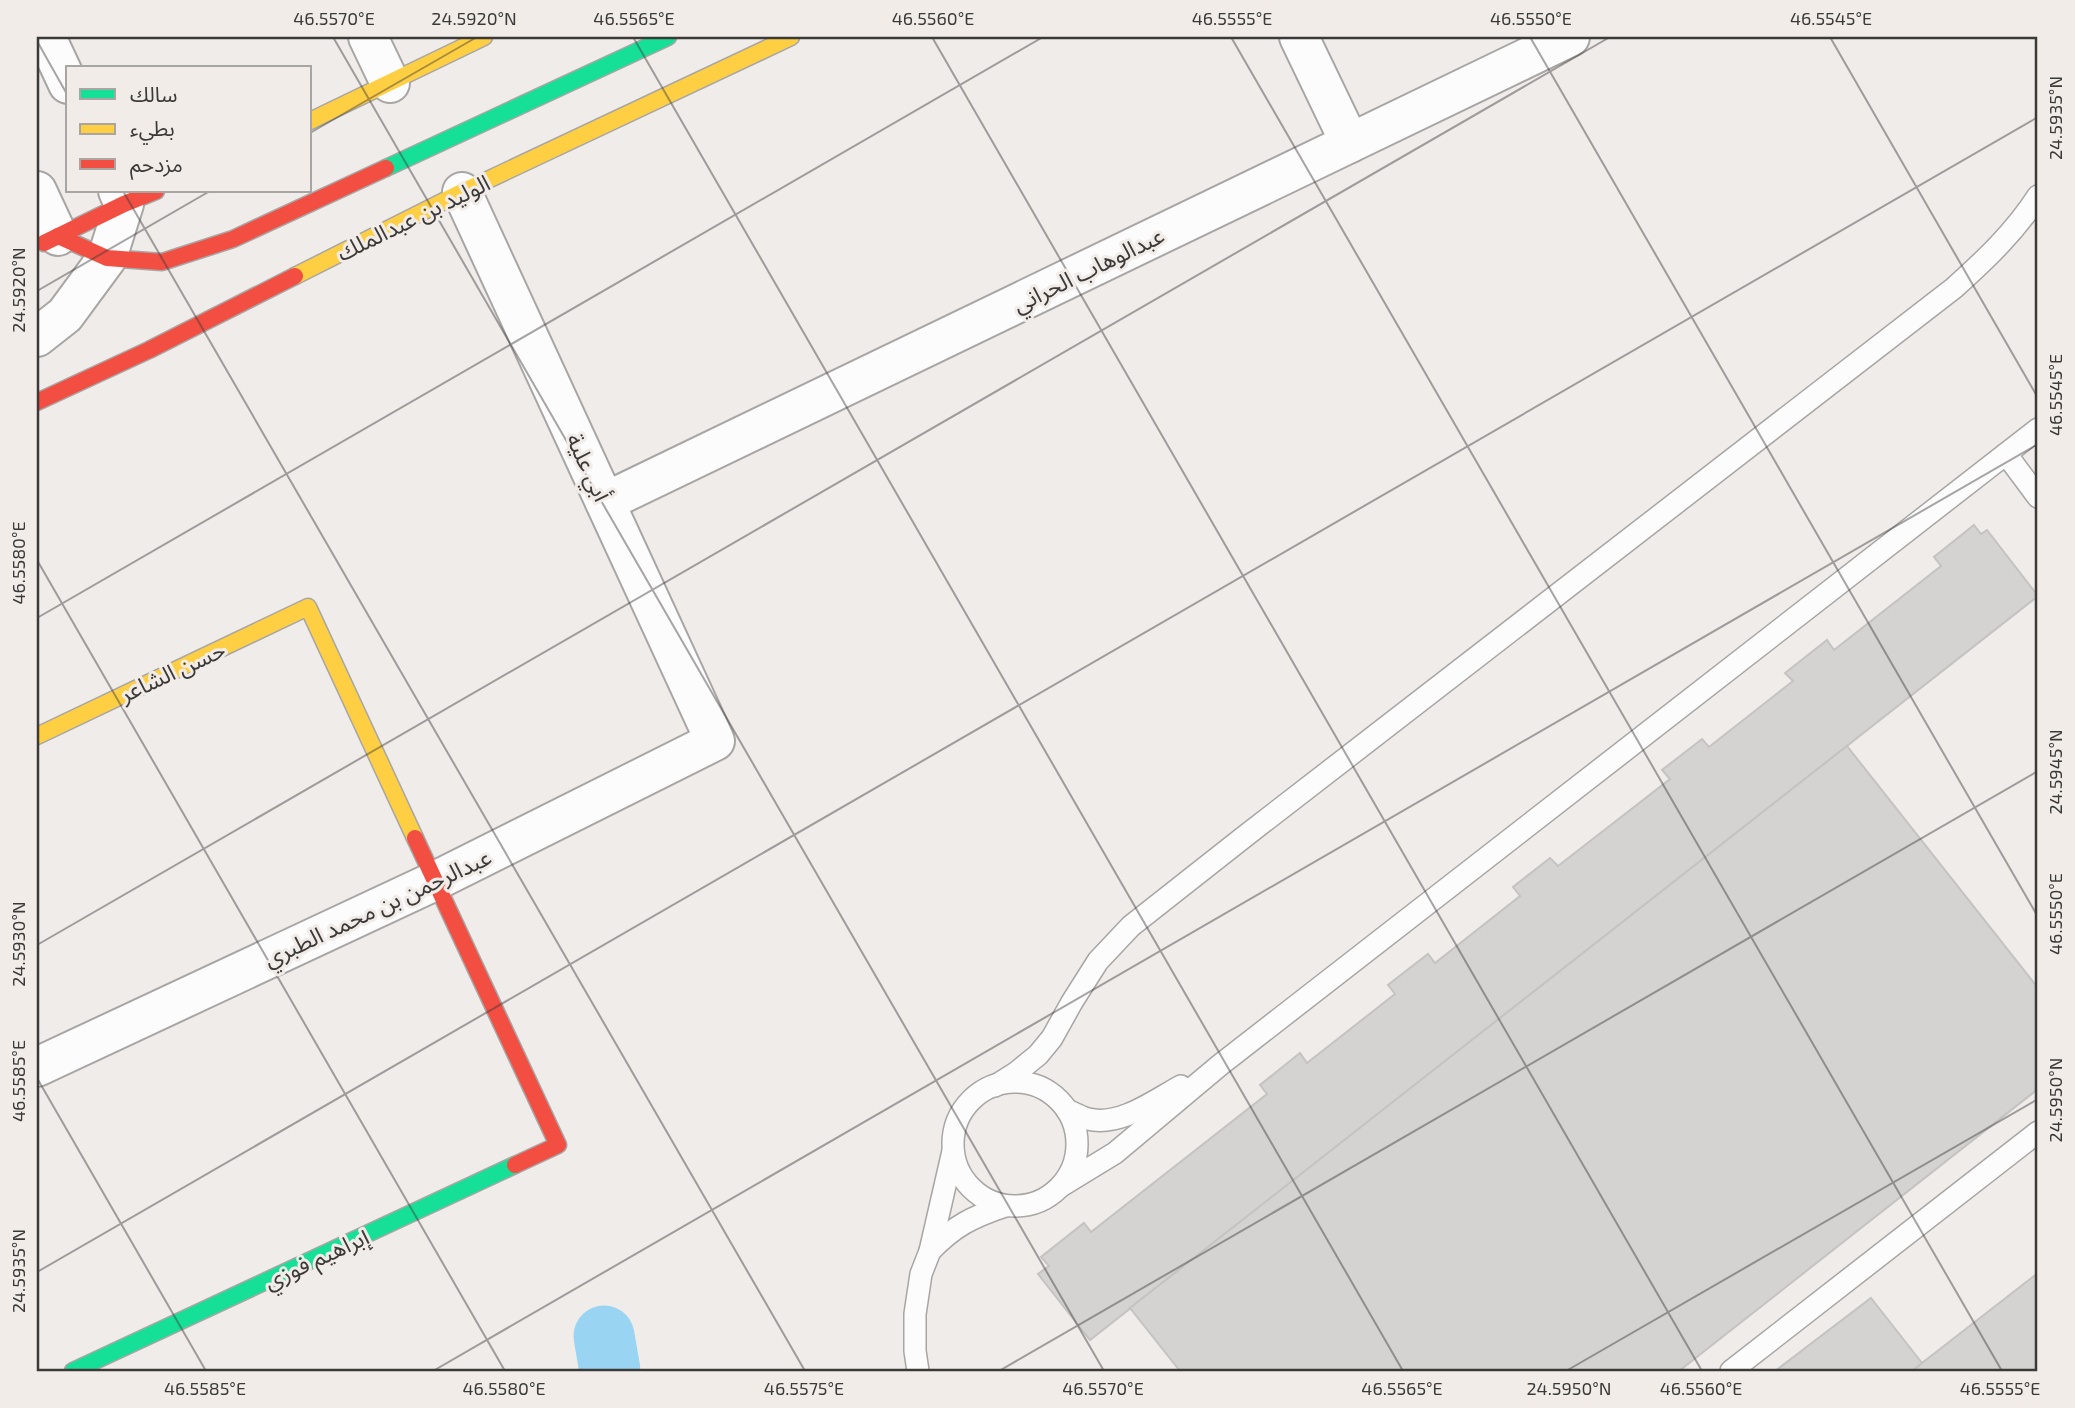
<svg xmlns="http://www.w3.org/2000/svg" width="2075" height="1408" viewBox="0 0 2075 1408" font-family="'Exo 2','Noto Sans Arabic',sans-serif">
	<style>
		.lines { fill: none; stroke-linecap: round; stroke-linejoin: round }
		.river { stroke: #99d4f2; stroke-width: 61 }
		.building { fill: #d5d3d2; stroke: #c5c3c1; stroke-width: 2 }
		.lane-casing { stroke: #a8a6a5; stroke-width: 24 }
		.street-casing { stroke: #a8a6a5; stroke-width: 42 }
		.fast-casing { stroke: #a8a6a5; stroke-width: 19 }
		.slow-casing { stroke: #a8a6a5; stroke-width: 19 }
		.jam-casing { stroke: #a8a6a5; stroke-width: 19 }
		.lane { stroke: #fdfcfc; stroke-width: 21 }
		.street { stroke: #fdfcfc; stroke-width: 38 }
		.fast { stroke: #16e098; stroke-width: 16 }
		.slow { stroke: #ffcf43; stroke-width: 16 }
		.jam { stroke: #f24e42; stroke-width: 16 }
		.ticks { fill: none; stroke: #3c3a39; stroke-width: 2; stroke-opacity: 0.45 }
		.labels { text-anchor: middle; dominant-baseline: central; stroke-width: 6; stroke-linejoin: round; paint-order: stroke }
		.street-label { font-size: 23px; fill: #3c3a39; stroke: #f1ece8 }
		.neatline { fill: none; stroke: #3c3a39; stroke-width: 2.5 }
		.ticks-label { font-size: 18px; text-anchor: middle; fill: #3c3a39 }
	</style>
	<rect width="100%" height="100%" fill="#efecea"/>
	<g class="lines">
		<path class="river" d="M604,1336L610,1371"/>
	</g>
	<g class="building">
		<path d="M1974,525L1981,534L1987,530L2038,596L1090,1340L1038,1274L1049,1266L1041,1257L1084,1223L1091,1232L1267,1094L1260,1085L1300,1053L1307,1063L1395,994L1388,985L1428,954L1435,963L1520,896L1513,887L1550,858L1558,866L1670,779L1662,770L1702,739L1709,747L1793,681L1785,673L1827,640L1834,650L1941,566L1934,557Z"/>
		<path d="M1847,746L2038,988V1089L1679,1371H1180L1130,1308Z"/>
		<path d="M2038,1273V1371H1912L1922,1363Z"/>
		<path d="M1871,1298L1922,1363L1912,1371H1775Z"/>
	</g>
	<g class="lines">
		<g class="lane-casing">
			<g id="lane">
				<path d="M2006,454L2038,497"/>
				<circle cx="1015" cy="1144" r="62"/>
				<path d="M995,1086L1017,1072L1038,1055L1052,1038L1072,1002L1098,961L1131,926L1244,837L1954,288C1985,260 2015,232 2038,196"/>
				<path d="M1067,1110C1074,1113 1081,1117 1088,1119C1120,1127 1155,1100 1181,1086"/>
				<path d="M1061,1186L1115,1153L1220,1065L2038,429"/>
				<path d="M930,1251C954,1226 972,1217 1005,1206"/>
				<path d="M918,1371L915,1351V1314L921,1274L930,1251L953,1151"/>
				<path d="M1731,1371L2038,1132"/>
			</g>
		</g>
		<g class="street-casing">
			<g id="street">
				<path d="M46,37L68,84"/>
				<path d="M368,37L390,83"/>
				<path d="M1299,37L1350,143"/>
				<path d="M37,191L58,236"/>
				<path d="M37,337L65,315L107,258L124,204L118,191"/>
				<path d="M605,502L1570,37"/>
				<path d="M37,1067L435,881L715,741L462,192"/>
			</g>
		</g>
		<g class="fast-casing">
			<g id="fast">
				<path d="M386,168L668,37"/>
				<path d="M73,1371L515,1165"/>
			</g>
		</g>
		<g class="slow-casing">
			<g id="slow">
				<path d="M310,121L484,37"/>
				<path d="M295,276L462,192L791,37"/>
				<path d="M37,736L308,607L415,838"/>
			</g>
		</g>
		<g class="jam-casing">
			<g id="jam">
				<path d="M58,236L107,258L162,262L233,239L386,168"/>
				<path d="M44,243L124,204L156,191"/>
				<path d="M37,402L149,350L295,276"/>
				<path d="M415,838L558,1145L515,1165"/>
			</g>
		</g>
		<use href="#lane" class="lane"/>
		<use href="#street" class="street"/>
		<use href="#fast" class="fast"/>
		<use href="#slow" class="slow"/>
		<use href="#jam" class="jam"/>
	</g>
	<path class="ticks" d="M333,37L1104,1371M633,37L1403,1371M932,37L1702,1371M1231,37L2002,1371M1530,37L2038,917M1830,37L2038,398M37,41L68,96M310,133L477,37M123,191L805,1371M37,291L210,191M37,560L505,1371M37,618L1043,37M37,945L1610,37M37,1078L206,1371M37,1272L2038,117M433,1371L2038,444M999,1371L2038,771M1566,1371L2038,1099"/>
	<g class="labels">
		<g class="street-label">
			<text transform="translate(413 217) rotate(-26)">الوليد بن عبدالملك</text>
			<text transform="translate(1088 269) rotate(-26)">عبدالوهاب الحراني</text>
			<text transform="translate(589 467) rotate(65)">أبي علية</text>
			<text transform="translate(172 671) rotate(-25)">حسن الشاعر</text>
			<text transform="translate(377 907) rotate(-25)">عبدالرحمن بن محمد الطبري</text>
			<text transform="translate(316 1258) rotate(-25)">إبراهيم فوزي</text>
		</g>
	</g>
	<rect width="2075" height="1408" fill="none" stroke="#f1ece8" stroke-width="77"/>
	<rect x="66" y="66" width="245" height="126" fill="#f1ece8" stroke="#a9a5a2" stroke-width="2"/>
	<rect x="80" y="89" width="35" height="10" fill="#16e098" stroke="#a9a5a2" stroke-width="2"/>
	<text x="130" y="102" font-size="21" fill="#3c3a39">سالك</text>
	<rect x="80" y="124" width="35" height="10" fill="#ffcf43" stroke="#a9a5a2" stroke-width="2"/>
	<text x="130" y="136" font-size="21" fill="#3c3a39">بطيء</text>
	<rect x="80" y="159" width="35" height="10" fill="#f24e42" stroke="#a9a5a2" stroke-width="2"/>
	<text x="130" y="172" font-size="21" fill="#3c3a39">مزدحم</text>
	<rect x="38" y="38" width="1998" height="1332" class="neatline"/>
	<g class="ticks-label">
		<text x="334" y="25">46.5570°E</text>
		<text x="474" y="25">24.5920°N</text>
		<text x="634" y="25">46.5565°E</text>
		<text x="933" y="25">46.5560°E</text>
		<text x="1232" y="25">46.5555°E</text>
		<text x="1531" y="25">46.5550°E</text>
		<text x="1831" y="25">46.5545°E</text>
		<text transform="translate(2056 118) rotate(-90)" y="6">24.5935°N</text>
		<text transform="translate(19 290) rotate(-90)" y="6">24.5920°N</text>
		<text transform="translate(2056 395) rotate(-90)" y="6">46.5545°E</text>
		<text transform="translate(19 563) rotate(-90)" y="6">46.5580°E</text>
		<text transform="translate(2056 772) rotate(-90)" y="6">24.5945°N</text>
		<text transform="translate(2056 914) rotate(-90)" y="6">46.5550°E</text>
		<text transform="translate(19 944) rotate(-90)" y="6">24.5930°N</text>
		<text transform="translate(19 1081) rotate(-90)" y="6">46.5585°E</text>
		<text transform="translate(2056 1100) rotate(-90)" y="6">24.5950°N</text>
		<text transform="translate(19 1271) rotate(-90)" y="6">24.5935°N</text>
		<text x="205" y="1395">46.5585°E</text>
		<text x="504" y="1395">46.5580°E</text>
		<text x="804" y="1395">46.5575°E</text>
		<text x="1103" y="1395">46.5570°E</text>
		<text x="1402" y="1395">46.5565°E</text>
		<text x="1569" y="1395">24.5950°N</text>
		<text x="1701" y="1395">46.5560°E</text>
		<text x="2000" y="1395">46.5555°E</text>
	</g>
</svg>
